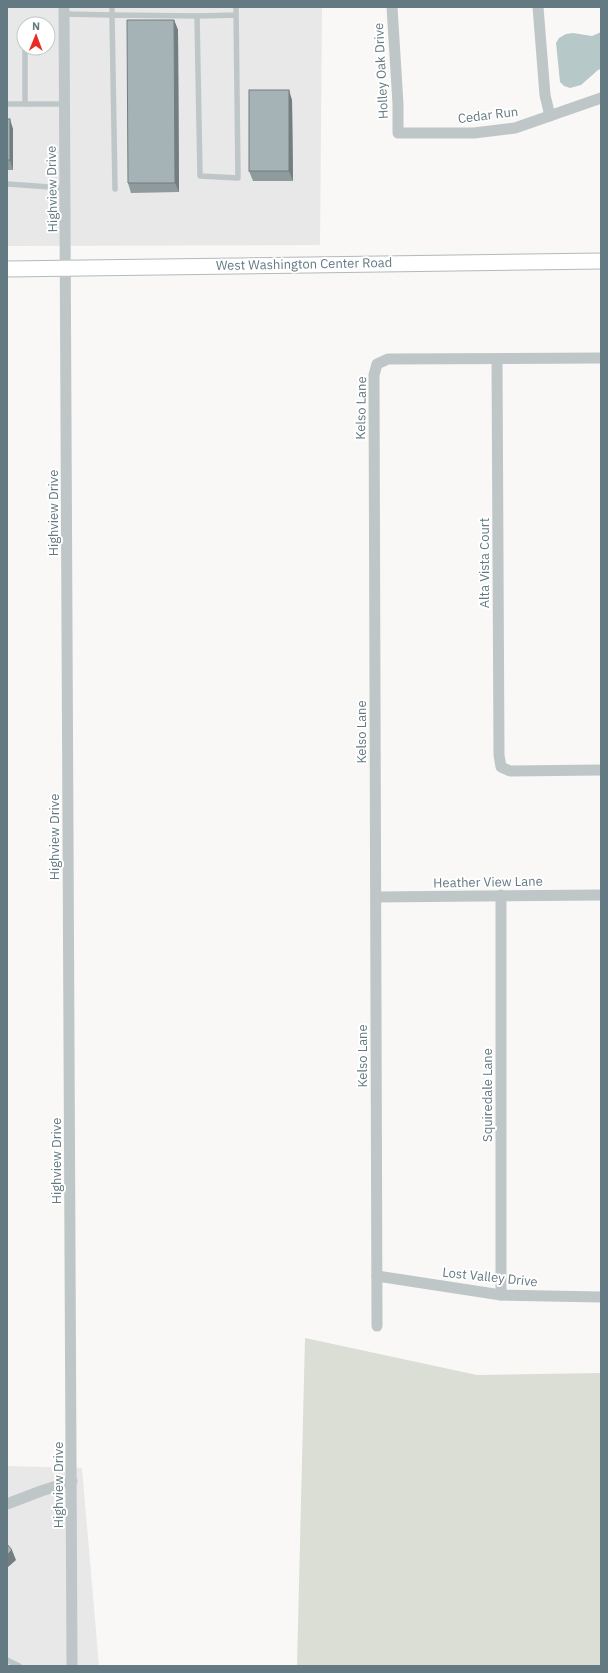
<svg xmlns="http://www.w3.org/2000/svg" width="608" height="1673" viewBox="0 0 608 1673" font-family="'IBM Plex Sans',sans-serif">
	<style>
		.built { fill: #e7e8e7; fill-rule: evenodd }
		.green { fill: #daded5 }
		.water { fill: #b7c8c9 }
		.lines { fill: none; stroke-linecap: round; stroke-linejoin: round }
		.secondary-casing { stroke: #b1babd; stroke-width: 17 }
		.lane { stroke: #bfc6c8; stroke-width: 5.5 }
		.street { stroke: #bfc6c8; stroke-width: 11 }
		.secondary { stroke: #fff; stroke-width: 15 }
		.wall { fill: #8f9a9d }
		.shaded-wall { fill: #747d7f }
		.building { fill: #a6b3b6; stroke: #747d7f }
		.labels { text-anchor: middle; dominant-baseline: central; stroke-width: 4; stroke-linejoin: round; paint-order: stroke }
		.street-label { font-size: 13px; fill: #637a82; stroke: #fff }
	</style>
	<rect width="100%" height="100%" fill="#f9f8f6"/>
	<g class="built">
		<path d="M7,7H322L320,245L7,246ZM24,24H48V48H24Z"/>
		<path d="M7,1466L82,1468L99,1666H7Z"/>
	</g>
	<path class="green" d="M305,1338L477,1375L601,1373V1666H297Z"/>
	<path class="water" d="M601,32V69L598,70L581,85L570,88L564,86L560,82L556,43L559,38L566,34L573,33L592,36Z"/>
	<g class="lines">
		<g class="secondary-casing">
			<path id="secondary" d="M7,269L601,261"/>
		</g>
		<g class="lane">
			<path d="M236,7L238,178L200,176L197,16L236,15"/>
			<path d="M64,14L112,15V7"/>
			<path d="M25,48V104"/>
			<path d="M7,104H65"/>
			<path d="M7,184L65,188"/>
			<path d="M115,189L112,15L197,16"/>
			<path d="M7,1660L19,1666"/>
		</g>
		<g class="street">
			<path d="M64,7L72,1666"/>
			<path d="M392,7L398,104V133H474L515,128L601,98"/>
			<path d="M538,7L545,95L550,116"/>
			<path d="M497,359L499,755L501,767L510,771L601,770"/>
			<path d="M501,895V1295"/>
			<path d="M376,897L601,895"/>
			<path d="M377,1276L501,1295L601,1297"/>
			<path d="M377,1326L374,375L377,364L388,359L601,358"/>
			<path d="M7,1504L41,1491L72,1481"/>
		</g>
		<use href="#secondary" class="secondary"/>
	</g>
	<g class="wall">
		<path d="M174,20L178,30L179,192L131,193L128,183Z"/>
		<path d="M292,100L293,181H253L249,171Z"/>
		<path d="M7,119L13,129V170H7Z"/>
	</g>
	<g class="shaded-wall">
		<path d="M174,20L178,30L179,192L175,183Z"/>
		<path d="M289,90L292,100L293,181L289,171Z"/>
		<path d="M10,119L13,129V170L10,160Z"/>
		<path d="M12,1550L16,1560L7,1568V1555Z"/>
	</g>
	<g class="building">
		<path d="M127,20H174L175,183H128Z"/>
		<rect x="249" y="90" width="40" height="81"/>
		<rect x="7" y="119" width="3" height="41"/>
		<path d="M7,1544L12,1550L7,1555Z"/>
	</g>
	<g class="labels">
		<g class="street-label">
			<text transform="translate(381 71) rotate(-93)">Holley Oak Drive</text>
			<text transform="translate(488 115) rotate(-7)">Cedar Run</text>
			<text transform="translate(52 189) rotate(-91)">Highview Drive</text>
			<text transform="translate(304 264) rotate(-1)">West Washington Center Road</text>
			<text transform="translate(361 408) rotate(-89)">Kelso Lane</text>
			<text transform="translate(53 513) rotate(-90)">Highview Drive</text>
			<text transform="translate(484 563) rotate(-90)">Alta Vista Court</text>
			<text transform="translate(361 732) rotate(-90)">Kelso Lane</text>
			<text transform="translate(54 837) rotate(-90)">Highview Drive</text>
			<text transform="translate(488 882) rotate(-1)">Heather View Lane</text>
			<text transform="translate(362 1056) rotate(-90)">Kelso Lane</text>
			<text transform="translate(487 1095) rotate(-90)">Squiredale Lane</text>
			<text transform="translate(56 1161) rotate(-90)">Highview Drive</text>
			<text transform="translate(490 1277) rotate(6)">Lost Valley Drive</text>
			<text transform="translate(58 1485) rotate(-90)">Highview Drive</text>
		</g>
	</g>
	<rect width="608" height="1673" fill="none" stroke="#637a82" stroke-width="16"/>
	<g transform="translate(36 36) rotate(1)"><circle r="19" fill="#ffffff" stroke="#c1cacd"/>
	<path d="M0-3L7 15L0 10L-7 15Z" fill="#e92b26"/>
	<text y="-6" font-size="11" font-weight="bold" text-anchor="middle" fill="#637a82">N</text>
	</g>
</svg>
